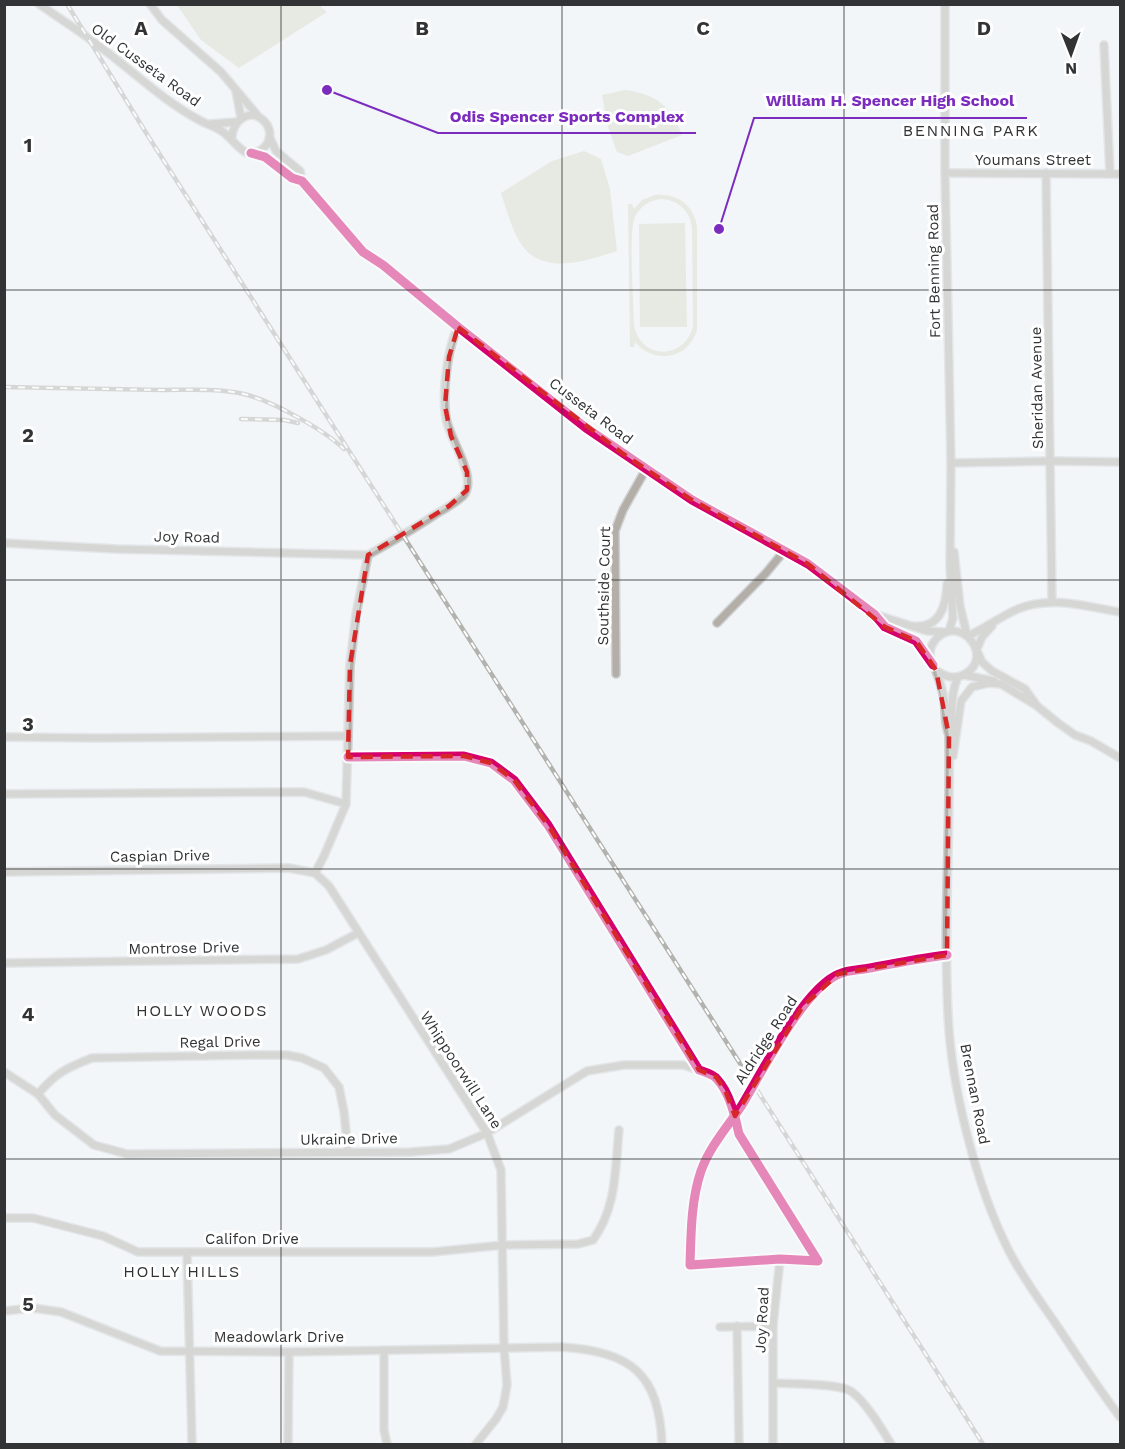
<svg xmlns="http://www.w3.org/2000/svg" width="1125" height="1449" viewBox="0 0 1125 1449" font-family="'Work Sans',sans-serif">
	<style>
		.green { fill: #d8dbca; fill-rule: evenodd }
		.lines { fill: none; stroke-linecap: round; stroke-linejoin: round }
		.minor-casing { stroke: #d0d2d4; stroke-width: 10 }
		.minor { stroke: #b3afa8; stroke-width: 7 }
		.rail-casing { stroke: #b2b2af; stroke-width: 4.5 }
		.rail { stroke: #fff; stroke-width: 2; stroke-dasharray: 7; stroke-linecap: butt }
		.cycleway-casing { stroke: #fff; stroke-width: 13 }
		.cycleway { stroke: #d6006c; stroke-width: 9 }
		.marked { fill: none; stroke: #d62828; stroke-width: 4.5; stroke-dasharray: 12 8; stroke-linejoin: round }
		.grid { fill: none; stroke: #313335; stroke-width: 1.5; stroke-opacity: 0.55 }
		.labels { text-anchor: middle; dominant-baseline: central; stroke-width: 6; stroke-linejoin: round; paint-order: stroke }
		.street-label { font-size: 15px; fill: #313335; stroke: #fff }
		.neighbourhood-label { font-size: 16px; letter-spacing: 1.5px; fill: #313335; stroke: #fff }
		.grid-label { font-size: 20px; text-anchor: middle; font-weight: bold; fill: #313335; stroke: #fff; stroke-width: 6; stroke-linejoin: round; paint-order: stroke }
		.leader { fill: none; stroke: #7b2cbf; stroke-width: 2 }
		.callout-dot { fill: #7b2cbf; stroke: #fff; stroke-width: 2 }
		.callout-label { font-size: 16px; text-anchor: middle; font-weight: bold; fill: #7b2cbf; stroke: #fff; stroke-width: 6; stroke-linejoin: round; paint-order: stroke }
	</style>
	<rect width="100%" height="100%" fill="#f2f5f8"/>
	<g class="green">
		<path d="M322,5L321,7L327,12L239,68L201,40L177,5Z"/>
		<path d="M625,90C656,94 671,106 682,135L628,156L617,152L608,127L602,95Z"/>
		<path d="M584,151L601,159L610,189L617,251C583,262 537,278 517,237C510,223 506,208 501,193L552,161Z"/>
		<path d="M655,195C676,193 694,204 697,227V329C690,359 654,365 635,342L634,347H630L628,204H632L634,209L642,200ZM661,199C678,200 690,210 692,228L693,326C685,360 641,361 634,325C634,304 628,232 635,217C640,206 650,200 661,199Z"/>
		<path d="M685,223L687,327H640L639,224Z"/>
	</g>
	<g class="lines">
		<g class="minor-casing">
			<g id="minor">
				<path d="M39,4C60,19 83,33 103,49C135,73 164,101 199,120C206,124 214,126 220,130C234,137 242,162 261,150C265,147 268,144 269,139C271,133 269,127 265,122C251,106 231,121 232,139"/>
				<path d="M150,4L162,20L221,72L258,116"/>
				<path d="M945,4V173L951,463L950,567L953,618L949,631"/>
				<path d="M1104,45L1110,174"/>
				<path d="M236,91L241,118"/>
				<path d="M210,124L236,122"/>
				<path d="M270,138L276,151L300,171L302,181"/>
				<path d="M251,153L265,157L292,178L302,181L363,252L383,265L458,327L586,428L692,500L808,564L874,614L885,627L916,641L933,665"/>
				<path d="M945,173L1120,174"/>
				<path d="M1046,173L1052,602"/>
				<path d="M951,463L1052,461L1120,462"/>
				<path d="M4,543L116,549L368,555C391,542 414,529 436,514C445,509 455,503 463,496C479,478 449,439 446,418C442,395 447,348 458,327"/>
				<path d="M954,552L960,606L967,635"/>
				<path d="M874,614L927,631L944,632"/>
				<path d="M717,623L766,573L785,550"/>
				<path d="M913,626C940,629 946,606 947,584"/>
				<path d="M968,636C986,628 1001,616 1018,609C1050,595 1087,607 1120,612"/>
				<path d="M977,649L982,637L992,626"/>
				<path d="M978,653L982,662L992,671L1025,689L1037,706L1058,723L1075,735L1091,741L1120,758"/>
				<path d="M936,670C945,677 955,680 965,674C995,657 961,614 937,638C933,642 930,648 930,654C930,661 934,665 936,671C940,680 942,689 944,698C946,710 944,723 949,735"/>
				<path d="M616,674L615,531L623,510L646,469"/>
				<path d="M964,675L994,681"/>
				<path d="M958,677C949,696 954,716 949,736C951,829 943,921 948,1014C951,1086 976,1186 1009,1251C1022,1277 1041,1302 1058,1327C1078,1357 1098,1388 1120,1417"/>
				<path d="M4,737L98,738L348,736"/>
				<path d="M953,756L961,701L972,687L989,683L1001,684L1034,704"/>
				<path d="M348,757L464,756L491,763L514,780L548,825L699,1070C705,1072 713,1074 717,1079C730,1093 735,1116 739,1134L818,1261L780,1259L690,1265C691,1234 691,1200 701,1171C710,1146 728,1126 742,1105C762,1072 804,988 839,974C848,970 860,970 870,968C896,963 921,958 947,955"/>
				<path d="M4,794L304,792L346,804"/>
				<path d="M4,872L289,868L315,873"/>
				<path d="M315,873L329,886L487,1133L501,1170L504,1348L507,1385L503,1407L496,1419L476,1444"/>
				<path d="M315,873L324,856L346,804L350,665L356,614L368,555"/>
				<path d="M4,963L298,959L326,950L358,933"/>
				<path d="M4,1072L38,1094L55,1115L94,1145L127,1154L410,1152L449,1149L487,1133L587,1071L624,1065H683L699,1070"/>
				<path d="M38,1094C56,1073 66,1068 92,1058L251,1055H287L302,1058L324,1068L339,1087L344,1112L348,1151"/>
				<path d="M4,1218H33L103,1236L138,1252H432L504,1245L578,1244L593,1240C617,1207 615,1169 619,1130"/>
				<path d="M187,1253L192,1444"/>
				<path d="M4,1311L33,1308L61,1312L160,1351L289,1352L562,1347C631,1352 659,1373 662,1444"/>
				<path d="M737,1326L739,1444"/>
				<path d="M720,1327L773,1326"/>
				<path d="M384,1350V1430L387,1444"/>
				<path d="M774,1383C790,1384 841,1383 852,1392C866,1402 882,1429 891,1444"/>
				<path d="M288,1444L289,1352"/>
				<path d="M773,1444V1326L780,1259"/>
			</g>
		</g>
		<use href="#minor" class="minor"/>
		<g class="rail-casing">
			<g id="rail">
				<path d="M67,4L148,136L983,1444"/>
				<path d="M4,387C57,388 109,389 161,390C188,390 217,388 244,394C272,401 323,429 344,449"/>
				<path d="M241,419L284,420L298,423"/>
			</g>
		</g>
		<use href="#rail" class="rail"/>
		<g class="cycleway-casing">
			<g id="cycleway">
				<path d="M251,153L265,157L292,178L302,181L363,252L383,265L458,327L586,428L692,500L808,564L874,614L885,627L916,641L933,665"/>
				<path d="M348,757L464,756L491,763L514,780L548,825L699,1070C705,1072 713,1074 717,1079C730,1093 735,1116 739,1134L818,1261L780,1259L690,1265C691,1234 691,1200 701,1171C710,1146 728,1126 742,1105C762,1072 804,988 839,974C848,970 860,970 870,968C896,963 921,958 947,955"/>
			</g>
		</g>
		<use href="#cycleway" class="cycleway"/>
	</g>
	<path d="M0 0H1125V1449H0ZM458,327L622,453L692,500L808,564L885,627L916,641L936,670L949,736L947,955L838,974L803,1006L735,1116L725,1090L716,1077L699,1070L548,825L514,780L491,763L464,756L348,757L350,665L368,555L449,506L467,490V472L451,436L445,406L449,357Z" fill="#f2f5f8" fill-opacity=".55" fill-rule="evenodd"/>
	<path class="marked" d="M458,327L622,453L692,500L808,564L885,627L916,641L936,670L949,736L947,955L838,974L803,1006L735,1116L725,1090L716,1077L699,1070L548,825L514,780L491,763L464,756L348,757L350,665L368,555L449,506L467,490V472L451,436L445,406L449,357Z"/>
	<path class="grid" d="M281,4V1444M562,4V1444M844,4V1444M4,290H1120M4,580H1120M4,869H1120M4,1159H1120"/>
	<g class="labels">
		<g class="street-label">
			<text transform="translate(146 65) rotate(36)">Old Cusseta Road</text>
			<text x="1033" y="160">Youmans Street</text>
			<text transform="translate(934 271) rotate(-91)">Fort Benning Road</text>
			<text transform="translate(1037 388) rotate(-91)">Sheridan Avenue</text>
			<text transform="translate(591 411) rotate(37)">Cusseta Road</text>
			<text transform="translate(187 537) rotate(1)">Joy Road</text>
			<text transform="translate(604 586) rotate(-89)">Southside Court</text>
			<text transform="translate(160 856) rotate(-1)">Caspian Drive</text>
			<text transform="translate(184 948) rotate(-1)">Montrose Drive</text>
			<text transform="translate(766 1040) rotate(-57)">Aldridge Road</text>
			<text transform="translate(220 1042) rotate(-1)">Regal Drive</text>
			<text transform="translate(461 1070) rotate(57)">Whippoorwill Lane</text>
			<text transform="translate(975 1094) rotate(79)">Brennan Road</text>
			<text transform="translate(349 1139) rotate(-1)">Ukraine Drive</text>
			<text x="252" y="1239">Califon Drive</text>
			<text transform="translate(762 1320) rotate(-87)">Joy Road</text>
			<text x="279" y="1337">Meadowlark Drive</text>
		</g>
		<g class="neighbourhood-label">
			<text x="971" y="130">BENNING PARK</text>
			<text x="202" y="1010">HOLLY WOODS</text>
			<text x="182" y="1271">HOLLY HILLS</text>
		</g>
	</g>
	<g class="grid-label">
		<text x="141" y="35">A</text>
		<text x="422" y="35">B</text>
		<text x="703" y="35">C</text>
		<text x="984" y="35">D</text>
		<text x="28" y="152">1</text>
		<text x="28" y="442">2</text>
		<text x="28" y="731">3</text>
		<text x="28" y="1021">4</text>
		<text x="28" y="1311">5</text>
	</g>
	<path class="leader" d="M719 229L754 118H1027M327 90L438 133H696"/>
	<g class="callout-dot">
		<circle cx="719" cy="229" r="6"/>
		<circle cx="327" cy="90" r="6"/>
	</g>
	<g class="callout-label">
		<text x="890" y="106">William H. Spencer High School</text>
		<text x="567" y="122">Odis Spencer Sports Complex</text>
	</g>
	<rect width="1125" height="1449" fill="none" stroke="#313335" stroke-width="12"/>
	<g transform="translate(1071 54) rotate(179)" stroke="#ffffff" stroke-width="4.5" paint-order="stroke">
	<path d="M0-4.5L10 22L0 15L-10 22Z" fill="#313335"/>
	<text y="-9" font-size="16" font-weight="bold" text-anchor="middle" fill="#313335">N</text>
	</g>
</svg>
